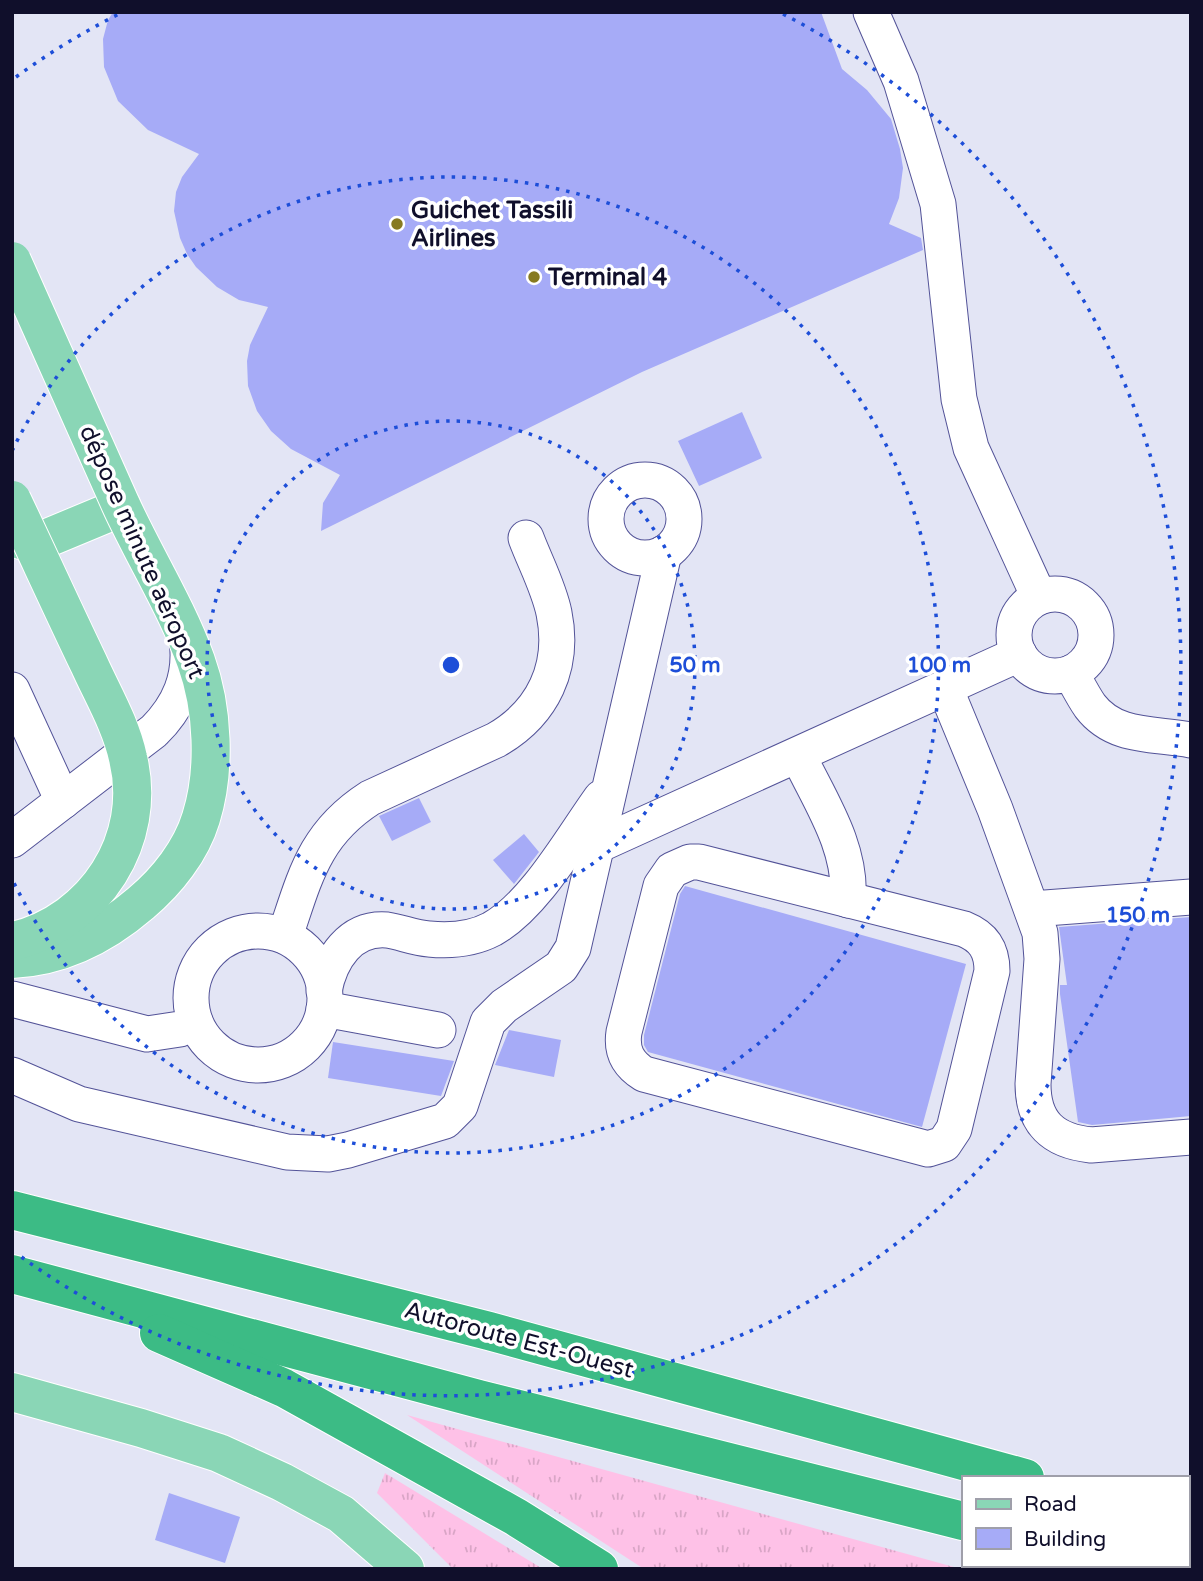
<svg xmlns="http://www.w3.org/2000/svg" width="1203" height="1581" viewBox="0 0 1203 1581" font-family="'Varela Round',sans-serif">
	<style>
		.grass { fill: url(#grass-tufts) }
		.building { fill: #a6abf7 }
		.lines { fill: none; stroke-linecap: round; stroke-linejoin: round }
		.minor-casing { stroke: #535398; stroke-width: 37 }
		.major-casing { stroke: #fff; stroke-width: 40 }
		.highway-casing { stroke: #fff; stroke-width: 40 }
		.minor { stroke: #fff; stroke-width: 35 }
		.major { stroke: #8ad6b6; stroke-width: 38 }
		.highway { stroke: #3cbb85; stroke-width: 38 }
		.major-bridge-casing { stroke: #fff; stroke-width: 40; stroke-linecap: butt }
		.major-bridge { stroke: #8ad6b6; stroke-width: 38 }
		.ring { fill: none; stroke: #1d4ed8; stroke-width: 3.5; stroke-dasharray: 3.5 7 }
		.poi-dot { fill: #877a20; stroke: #fff; stroke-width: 2.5 }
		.labels { text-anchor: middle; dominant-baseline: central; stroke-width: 7; stroke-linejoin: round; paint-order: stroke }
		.poi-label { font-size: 24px; font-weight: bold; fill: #100f2b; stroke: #fff; text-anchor: start }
		.street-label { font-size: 24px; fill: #100f2b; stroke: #fff }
		.centre { fill: #1d4ed8; stroke: #fff; stroke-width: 3.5 }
		.ring-label { font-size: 21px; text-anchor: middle; font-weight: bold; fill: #1d4ed8; stroke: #fff; stroke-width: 7; stroke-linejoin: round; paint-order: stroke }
	</style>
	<defs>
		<pattern id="grass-tufts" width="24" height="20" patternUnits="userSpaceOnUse" patternTransform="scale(1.75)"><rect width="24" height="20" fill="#fec1e7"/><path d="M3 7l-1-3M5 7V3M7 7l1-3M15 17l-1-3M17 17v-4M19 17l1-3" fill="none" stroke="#d9a5c6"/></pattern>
	</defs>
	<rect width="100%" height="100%" fill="#e3e5f5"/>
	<g class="grass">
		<path d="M407,1415L961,1569H644Z"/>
		<path d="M385,1473L543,1569H453L377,1493Z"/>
	</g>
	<g class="building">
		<path d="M113,12H821L842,69L867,90L891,119L900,149L903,168L899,198L889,224L921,238L923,250L642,372L321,531L323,503L340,475L291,449L271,431L257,411L248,386L247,361L250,345L268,307L239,300L217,287L196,267L187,254L180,238L174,211L176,192L182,177L199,154L148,130L118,101L104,67L103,39L108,20Z"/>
		<path d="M742,412L762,458L699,486L678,441Z"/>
		<path d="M419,798L431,822L392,841L379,816Z"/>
		<path d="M524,834L539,852L514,884L493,860Z"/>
		<path d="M685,886L966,964L922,1127L648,1052L644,1045V1035L680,894Z"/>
		<path d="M1191,917V1116L1092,1125L1078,1122L1060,994V985H1067L1059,927Z"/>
		<path d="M509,1030L561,1040L554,1077L495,1065Z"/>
		<path d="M333,1042L454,1061L441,1096L328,1078Z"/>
		<path d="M169,1493L240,1517L225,1563L155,1540Z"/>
	</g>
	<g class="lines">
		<g class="minor-casing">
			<g id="minor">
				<path d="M871,12L901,81L938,204L959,399L971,448L1039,597"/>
				<circle cx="645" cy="519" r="39"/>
				<circle cx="1055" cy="635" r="41"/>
				<path d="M1071,673C1077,684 1083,696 1090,706C1115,739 1155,733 1191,740"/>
				<path d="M945,688L995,809L1040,933L1042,959L1033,1084C1033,1123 1053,1141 1091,1145L1191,1137"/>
				<path d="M12,690L63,801"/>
				<path d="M798,755C820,801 852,847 848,900"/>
				<path d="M12,840L154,731C179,706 192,677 187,640"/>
				<path d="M596,846L1019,654"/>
				<path d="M690,862H699L964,929C984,937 992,950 992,971L954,1129L944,1144L928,1149L644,1074C628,1064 621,1051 624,1032L661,886L672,870Z"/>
				<path d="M1032,909L1191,897"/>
				<circle cx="258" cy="998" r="67"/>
				<path d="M285,936C305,877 314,834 370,798L496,740C543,713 565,667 554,613C549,588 535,562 526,538"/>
				<path d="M324,991C330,959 350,927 387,930C401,932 414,938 429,939C449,941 473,939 492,929C535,905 572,838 601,798"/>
				<path d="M12,999L147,1034L180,1029L195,1022"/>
				<path d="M324,1009L438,1030"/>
				<path d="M12,1075L79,1104L287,1152L328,1154L348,1150L445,1121L460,1106L488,1022L504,1006L561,967L573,948L664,553"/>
			</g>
		</g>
		<g class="major-casing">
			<g id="major">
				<path d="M12,537L33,544L122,507"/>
				<path d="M12,1392L141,1428L219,1453L282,1482L341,1514L405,1569"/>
			</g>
		</g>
		<g class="highway-casing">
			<g id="highway">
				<path d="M12,1210L489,1331L1025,1478"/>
				<path d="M12,1274L479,1399L963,1521"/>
				<path d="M159,1333L284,1388L516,1517L599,1569"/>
				<path d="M1187,1508L1191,1505"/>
				<path d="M1187,1541L1191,1538"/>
				<path d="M1142,1565L1156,1569"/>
			</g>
		</g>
		<use href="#minor" class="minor"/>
		<use href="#major" class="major"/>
		<use href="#highway" class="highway"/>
		<g class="major-bridge-casing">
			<g id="major-bridge">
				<path d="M12,261C48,342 84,423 120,503C144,556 176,606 196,661C213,708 216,770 201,818C191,851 167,881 141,903C105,934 61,957 12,959"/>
				<path d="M12,500C38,555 63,610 89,664C103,695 121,725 128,758C148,840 95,921 14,941"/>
			</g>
		</g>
		<use href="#major-bridge" class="major-bridge"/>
	</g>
	<g class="ring">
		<circle cx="451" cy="665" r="244"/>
		<path d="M12 451A488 488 0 1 1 12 879"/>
		<path d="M16 77A731 731 0 0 1 119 14M783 14A731 731 0 1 1 16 1253"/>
	</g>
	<g class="poi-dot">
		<circle cx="397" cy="224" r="7"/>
		<circle cx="534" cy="277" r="7"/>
	</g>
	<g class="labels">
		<g class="poi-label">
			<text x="411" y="210">Guichet Tassili<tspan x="411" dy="28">Airlines</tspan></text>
			<text x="548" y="277">Terminal 4</text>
		</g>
		<g class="street-label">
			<text transform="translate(142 552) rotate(66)">dépose minute aéroport</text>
			<text transform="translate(519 1340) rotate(15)">Autoroute Est-Ouest</text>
		</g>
	</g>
	<circle cx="451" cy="665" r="10" class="centre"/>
	<g class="ring-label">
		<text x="695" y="672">50 m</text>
		<text x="939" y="672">100 m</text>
		<text x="1138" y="922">150 m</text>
	</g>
	<rect width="1203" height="1581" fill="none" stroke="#100f2b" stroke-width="28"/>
	<rect x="962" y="1476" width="228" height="91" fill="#ffffff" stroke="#9f9faa" stroke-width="2"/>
	<rect x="976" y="1499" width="35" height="10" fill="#8ad6b6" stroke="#9f9faa" stroke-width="2"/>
	<text x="1024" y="1511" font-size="21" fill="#100f2b">Road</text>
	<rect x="976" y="1528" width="35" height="21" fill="#a6abf7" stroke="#9f9faa" stroke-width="2"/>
	<text x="1024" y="1546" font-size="21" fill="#100f2b">Building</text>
</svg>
